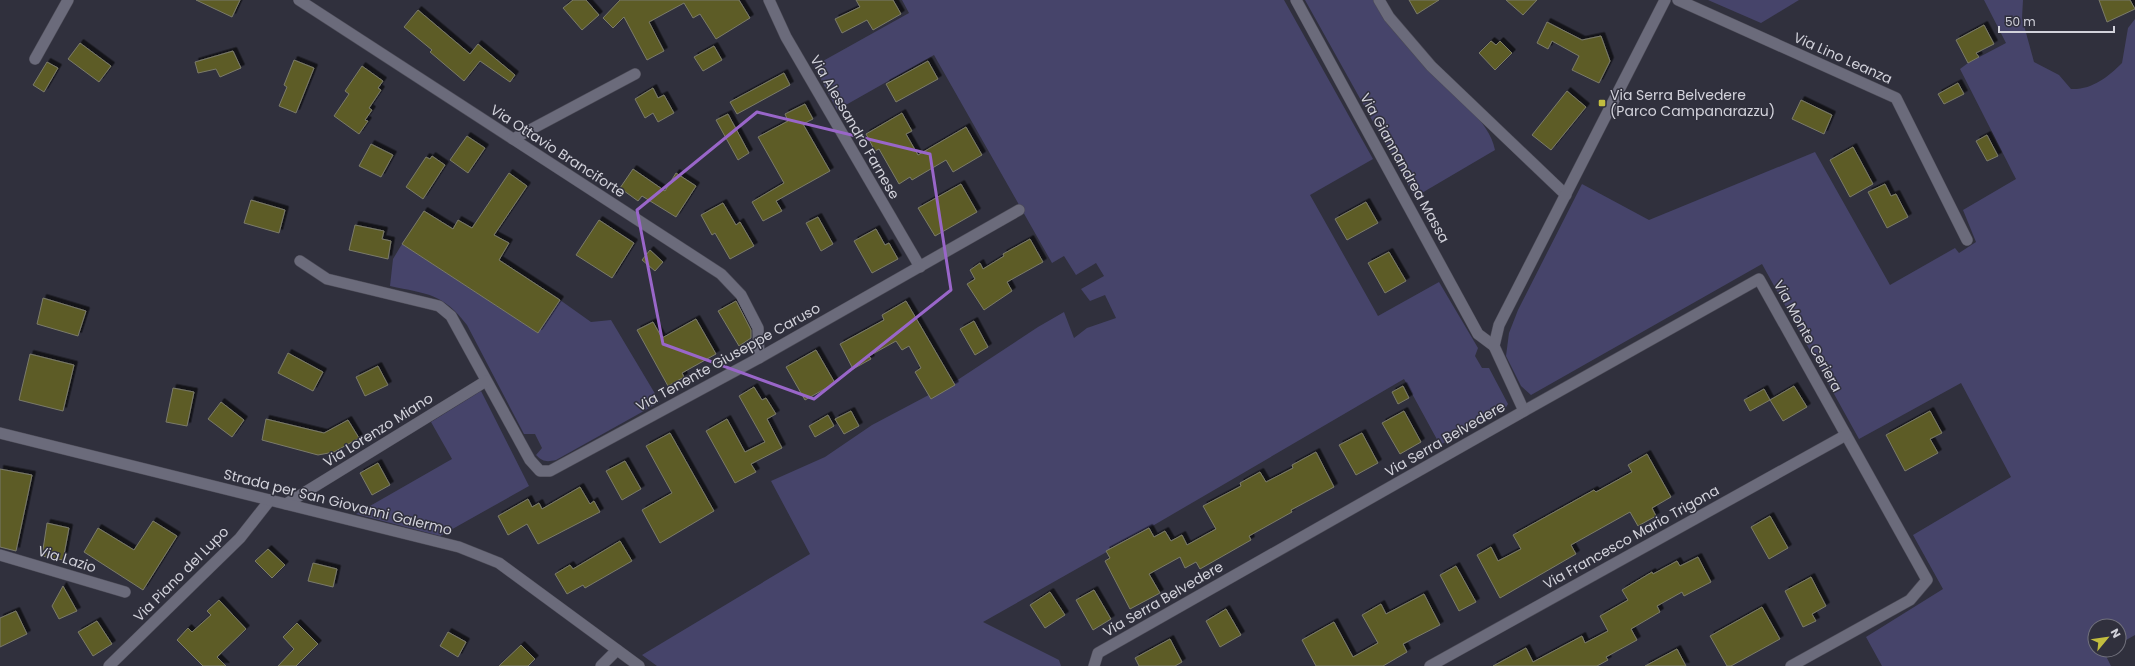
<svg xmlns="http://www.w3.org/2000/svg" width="2135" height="666" viewBox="0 0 2135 666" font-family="Poppins,sans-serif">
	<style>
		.green { fill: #46446a }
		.building { fill: #5d5c26; stroke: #7b7b6a; filter: url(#shadow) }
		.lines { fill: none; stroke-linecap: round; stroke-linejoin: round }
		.minor-casing { stroke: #4c4b57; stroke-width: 12 }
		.tertiary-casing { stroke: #4c4b57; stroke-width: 12 }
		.secondary-casing { stroke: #4c4b57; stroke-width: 12 }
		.minor { stroke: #6b6b7b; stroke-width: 11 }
		.tertiary { stroke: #6b6b7b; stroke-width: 11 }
		.secondary { stroke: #6b6b7b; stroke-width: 11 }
		.marked { fill: none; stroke: #9966c9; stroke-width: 3; stroke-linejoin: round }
		.poi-dot { fill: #c2bd3f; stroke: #30303d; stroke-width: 1.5 }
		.labels { text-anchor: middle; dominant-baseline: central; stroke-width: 3; stroke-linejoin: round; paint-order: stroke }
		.street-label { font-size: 14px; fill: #d2d2db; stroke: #30303d }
		.poi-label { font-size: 14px; fill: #d2d2db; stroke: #30303d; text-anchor: start }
	</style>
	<defs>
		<filter id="shadow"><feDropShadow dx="3.5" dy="-3.5" stdDeviation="0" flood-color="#0009"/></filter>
	</defs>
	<rect width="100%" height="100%" fill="#30303d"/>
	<g class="green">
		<path d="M902,0H1284L1373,159L1310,195L1378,316L1439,282L1478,348L1475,356L1482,368H1489L1508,404L1505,409L1440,445L1404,379L1149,528L983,622L1059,660L1061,666H657L642,655L810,554L771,481L825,457L872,425L959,379L1038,327L1064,312L1074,338L1087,328L1116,318L1105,295L1090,301L1081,289L1104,276L1096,263L1076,275L1064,256L1052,263L934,55L837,110L814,66L909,13Z"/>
		<path d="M1305,0H1373C1389,25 1408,48 1428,69C1449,91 1490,120 1495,150L1415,197Z"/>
		<path d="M1708,0H1799L1761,23Z"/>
		<path d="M1984,0H2023L2022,18L2034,62L2059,75L2071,89C2092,90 2108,77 2122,63L2128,28L2135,19V635L2119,644V626H2095V650H2107L2104,652L2111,666H1882L1866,637L1943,589L1913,535L2011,477L1961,383L1859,439L1762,264L1531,395L1521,386L1506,356L1509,333L1518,310L1582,184L1649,220L1815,152L1890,285L1955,248L1959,253L1976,242L1963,210L2016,179L1960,69L1968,63L2006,43Z"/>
		<path d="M402,244L538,333L560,300L591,322L611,320L660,402L556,460C547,462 543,462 536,455L542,448L535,434H524L467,325C443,293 427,294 390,286L393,259Z"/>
		<path d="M481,391L529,486L440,536L356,514L452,459L431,422Z"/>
	</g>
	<g class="building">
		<path d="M196,0H240L232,17Z"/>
		<path d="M573,0H586L599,15L582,30L563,8Z"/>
		<path d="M620,0H739L750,18L716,39L700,14L693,18L684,3L649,22L664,51L647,60L624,17L613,28L603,18Z"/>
		<path d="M856,0H893L901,14L873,30L867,20L842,33L835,19L860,7Z"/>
		<path d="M1409,0H1439L1417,14Z"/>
		<path d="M1506,0H1537L1523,15Z"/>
		<path d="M2099,0H2130L2135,9L2107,22Z"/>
		<path d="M418,10L470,54L478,44L515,75L510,82L480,61L464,81L430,52L432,50L404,27Z"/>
		<path d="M1547,22L1582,40L1601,36L1610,61L1599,83L1572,70L1579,56L1552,41L1548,49L1537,43Z"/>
		<path d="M1984,25L1994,44L1976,53L1979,57L1968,63L1956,40Z"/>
		<path d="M1491,41L1496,45L1500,41L1512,53L1495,70L1479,53Z"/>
		<path d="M80,43L111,66L99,82L68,59Z"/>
		<path d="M714,46L722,60L703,71L694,57Z"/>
		<path d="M233,51L241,68L220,77L216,69L198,73L195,62Z"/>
		<path d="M294,60L314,68L296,113L279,106L287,87L284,85Z"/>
		<path d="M928,61L938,79L896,102L886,84Z"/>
		<path d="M47,62L58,68L44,92L33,85Z"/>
		<path d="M362,66L383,81L378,88L381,90L369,108L372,110L365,120L368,121L359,134L334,116L349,94L345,91Z"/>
		<path d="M784,73L790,85L737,114L730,102Z"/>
		<path d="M1958,83L1964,94L1944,104L1938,94Z"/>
		<path d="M653,88L658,98L664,95L674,113L658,122L653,113L645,118L635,99Z"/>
		<path d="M1567,91L1586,107L1551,150L1532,135Z"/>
		<path d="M1801,100L1832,115L1824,134L1792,119Z"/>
		<path d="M805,104L813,119L803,124L830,171L776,201L782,211L763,221L752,202L784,183L758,137L788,121L785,114Z"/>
		<path d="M902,113L912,131L906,134L918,155L966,127L982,155L953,172L946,160L912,180L910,177L899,184L879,149L875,151L866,134Z"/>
		<path d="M728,114L749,153L738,160L716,120Z"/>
		<path d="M1987,135L1998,156L1987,161L1976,141Z"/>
		<path d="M467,136L485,148L468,173L450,160Z"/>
		<path d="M371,144L393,155L381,177L359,166Z"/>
		<path d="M1853,147L1873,184L1850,197L1830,160Z"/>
		<path d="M432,156L445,165L423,199L406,187L426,157L430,159Z"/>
		<path d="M633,169L665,191L676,173L696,186L676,217L642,196L638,201L620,188Z"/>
		<path d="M509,173L527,186L494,235L509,243L499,260L560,300L538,333L402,244L424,211L453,229L458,220L472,228Z"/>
		<path d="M961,184L977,212L935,236L918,208Z"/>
		<path d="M1885,184L1891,196L1896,194L1908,217L1887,228L1868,192Z"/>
		<path d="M251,200L285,210L279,233L244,223Z"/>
		<path d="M1366,202L1378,223L1347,240L1335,219Z"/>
		<path d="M723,203L736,225L740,222L754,246L730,259L715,233L712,235L701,215Z"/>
		<path d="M818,217L833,244L821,251L806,223Z"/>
		<path d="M599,220L634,243L612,278L576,255Z"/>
		<path d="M355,225L384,231L382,239L391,241L388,259L349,250Z"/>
		<path d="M876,229L885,245L889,243L898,259L872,273L854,241Z"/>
		<path d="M1030,239L1043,262L1007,282L1012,291L984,310L967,284L975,279L970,270L980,263L983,269L1004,256L1003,254Z"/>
		<path d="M650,250L663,262L655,271L642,260Z"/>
		<path d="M1389,252L1406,281L1385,293L1368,263Z"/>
		<path d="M43,298L86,311L78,336L37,324Z"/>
		<path d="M736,301L751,330V338L739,346L718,311Z"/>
		<path d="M906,301L955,385L931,399L915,372L921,368L909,346L902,350L896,341L869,356L871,359L853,369L840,344L884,320L882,315Z"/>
		<path d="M696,319L716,354L682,373L684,377L668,386L637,330L653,322L662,338Z"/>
		<path d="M974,321L988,347L975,355L960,329Z"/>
		<path d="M816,350L835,383L805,400L786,367Z"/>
		<path d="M288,353L323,372L313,391L278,373Z"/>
		<path d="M30,354L74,365L63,411L19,400Z"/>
		<path d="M378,366L388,385L365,396L356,377Z"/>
		<path d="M1403,386L1409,398L1398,404L1392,392Z"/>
		<path d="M1794,386L1807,407L1783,421L1770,400Z"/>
		<path d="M754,387L762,400L766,398L776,414L767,419L782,448L751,464L756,472L735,483L706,431L727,419L745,452L765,442L739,396Z"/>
		<path d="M173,388L194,392L187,426L166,422Z"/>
		<path d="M1764,389L1770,400L1750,411L1744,400Z"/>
		<path d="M221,402L244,420L232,437L208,419Z"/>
		<path d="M851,411L859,426L844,434L835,419Z"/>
		<path d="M1404,411L1421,442L1400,454L1382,423Z"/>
		<path d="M1930,411L1942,433L1930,439L1938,453L1905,471L1886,435Z"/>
		<path d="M828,415L834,426L815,437L809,426Z"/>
		<path d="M266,419L324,433L348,420L359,438L334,452L318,455L262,440Z"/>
		<path d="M670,433L714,511L660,543L642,510L672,493L646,446Z"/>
		<path d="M1362,433L1378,463L1356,475L1339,445Z"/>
		<path d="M1316,452L1334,487L1291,510L1292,512L1249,536L1251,540L1200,569L1196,562L1185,568L1180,557L1149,574L1160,593L1130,609L1105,561L1110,558L1106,551L1149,528L1154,537L1165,531L1171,541L1182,535L1187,545L1216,529L1203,506L1241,486L1240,483L1260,472L1266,482L1293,468L1292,465Z"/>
		<path d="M1647,454L1671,497L1652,508L1656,516L1638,526L1630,512L1571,545L1576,554L1500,598L1477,555L1491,547L1498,561L1521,549L1513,535L1594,490L1596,492L1632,472L1628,465Z"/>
		<path d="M625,461L641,489L622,500L606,471Z"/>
		<path d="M378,463L390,485L372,495L360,473Z"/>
		<path d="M0,469L32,475L16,551L0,547Z"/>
		<path d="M580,487L590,504L594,501L600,512L538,544L527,524L508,535L498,516L528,499L532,507L539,503L542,509Z"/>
		<path d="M1770,516L1788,548L1769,559L1751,527Z"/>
		<path d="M153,521L177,536L143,590L84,552L98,528L134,550Z"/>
		<path d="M47,523L69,528L63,560L42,556Z"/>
		<path d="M620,541L632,561L585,588L583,585L567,594L555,574L570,565L573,569Z"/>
		<path d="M268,549L285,565L272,578L255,561Z"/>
		<path d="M1698,557L1711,582L1684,596L1682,592L1657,606L1660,612L1631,629L1637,640L1606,657L1608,660L1597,666H1493L1526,648L1533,662L1582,636L1585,643L1608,631L1600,616L1628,600L1622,590L1652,572L1653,574L1677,561L1680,566Z"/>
		<path d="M313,563L337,569L333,587L308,581Z"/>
		<path d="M1456,566L1476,602L1459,611L1440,575Z"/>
		<path d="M1811,577L1826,606L1812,614L1816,621L1803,627L1785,591Z"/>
		<path d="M63,586L77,611L59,619L52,606Z"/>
		<path d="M1094,590L1111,619L1093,630L1076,600Z"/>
		<path d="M1050,592L1065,615L1045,628L1030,605Z"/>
		<path d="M1424,594L1440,625L1403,644L1407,652L1383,666H1316L1302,640L1334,622L1353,657L1378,643L1362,615L1381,604L1386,614Z"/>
		<path d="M219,600L246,629L217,657L226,666H203L177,640L188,628L192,632L211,615L207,611Z"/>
		<path d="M1762,607L1780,639L1731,666H1727L1710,636Z"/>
		<path d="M1226,609L1241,635L1220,647L1206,621Z"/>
		<path d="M16,611L27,634L0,647V618Z"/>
		<path d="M97,621L112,644L93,656L78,632Z"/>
		<path d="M297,623L318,644L296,666H278L294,649L283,637Z"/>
		<path d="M448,632L466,642L458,657L440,646Z"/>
		<path d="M1170,639L1182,662L1175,666H1139L1135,658Z"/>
		<path d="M521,645L535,659L528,666H499Z"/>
		<path d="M1677,649L1686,666H1645Z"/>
	</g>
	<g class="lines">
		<g class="minor-casing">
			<g id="minor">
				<path d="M299,0L721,274L741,295L758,328L759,358"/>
				<path d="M769,0L786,37L920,267"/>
				<path d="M1296,0L1478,334L1494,346"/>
				<path d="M1379,0L1389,17L1431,66L1566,195"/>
				<path d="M1678,0L1896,98L1967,240"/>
				<path d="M35,59L68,0"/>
				<path d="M513,139L635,74"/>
				<path d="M300,261L327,279L439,306L451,316L530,460L540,471H550L759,358L1019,210"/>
				<path d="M1524,411L1759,279L1927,580L1910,600L1791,666"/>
				<path d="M286,504L486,381"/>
				<path d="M0,555L125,592"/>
				<path d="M109,666L240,538L270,500"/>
				<path d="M601,666L617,650"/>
				<path d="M1430,666L1846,435"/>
			</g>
		</g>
		<g class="tertiary-casing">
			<path id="tertiary" d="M1094,666L1098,653L1524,411L1494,346L1499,325L1665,0"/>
		</g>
		<g class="secondary-casing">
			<path id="secondary" d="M0,433L459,547L499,563L639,666"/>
		</g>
		<use href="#minor" class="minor"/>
		<use href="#tertiary" class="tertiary"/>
		<use href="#secondary" class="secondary"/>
	</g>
	<path class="marked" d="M757,112L930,154L951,290L814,399L663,344L637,210Z"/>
	<rect class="poi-dot" x="1598" y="99" width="8" height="8" rx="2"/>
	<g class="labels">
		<g class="street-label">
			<text transform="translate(1843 58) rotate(24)">Via Lino Leanza</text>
			<text transform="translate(855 127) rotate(60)">Via Alessandro Farnese</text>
			<text transform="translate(558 151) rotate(33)">Via Ottavio Branciforte</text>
			<text transform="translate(1405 168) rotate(61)">Via Giannandrea Massa</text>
			<text transform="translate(1808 336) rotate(61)">Via Monte Ceriera</text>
			<text transform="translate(728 357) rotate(-29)">Via Tenente Giuseppe Caruso</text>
			<text transform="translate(378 430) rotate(-32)">Via Lorenzo Miano</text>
			<text transform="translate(1445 439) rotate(-30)">Via Serra Belvedere</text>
			<text transform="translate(338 502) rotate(14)">Strada per San Giovanni Galermo</text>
			<text transform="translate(1631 537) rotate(-29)">Via Francesco Mario Trigona</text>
			<text transform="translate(67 559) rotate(17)">Via Lazio</text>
			<text transform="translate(181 574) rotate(-45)">Via Piano del Lupo</text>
			<text transform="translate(1163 599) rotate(-30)">Via Serra Belvedere</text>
		</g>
		<g class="poi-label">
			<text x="1610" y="95">Via Serra Belvedere<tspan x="1610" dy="16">(Parco Campanarazzu)</tspan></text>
		</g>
	</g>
	<g transform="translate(2107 638) rotate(61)"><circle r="19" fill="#30303d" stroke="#71717c"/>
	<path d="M0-3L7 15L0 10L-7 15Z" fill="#c2bd3f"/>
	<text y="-6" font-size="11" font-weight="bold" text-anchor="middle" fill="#d2d2db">N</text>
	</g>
	<path d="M1999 26v6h115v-6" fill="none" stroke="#d2d2db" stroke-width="2"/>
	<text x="2005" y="26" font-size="12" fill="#d2d2db" stroke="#30303d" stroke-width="3" paint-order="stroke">50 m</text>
</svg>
